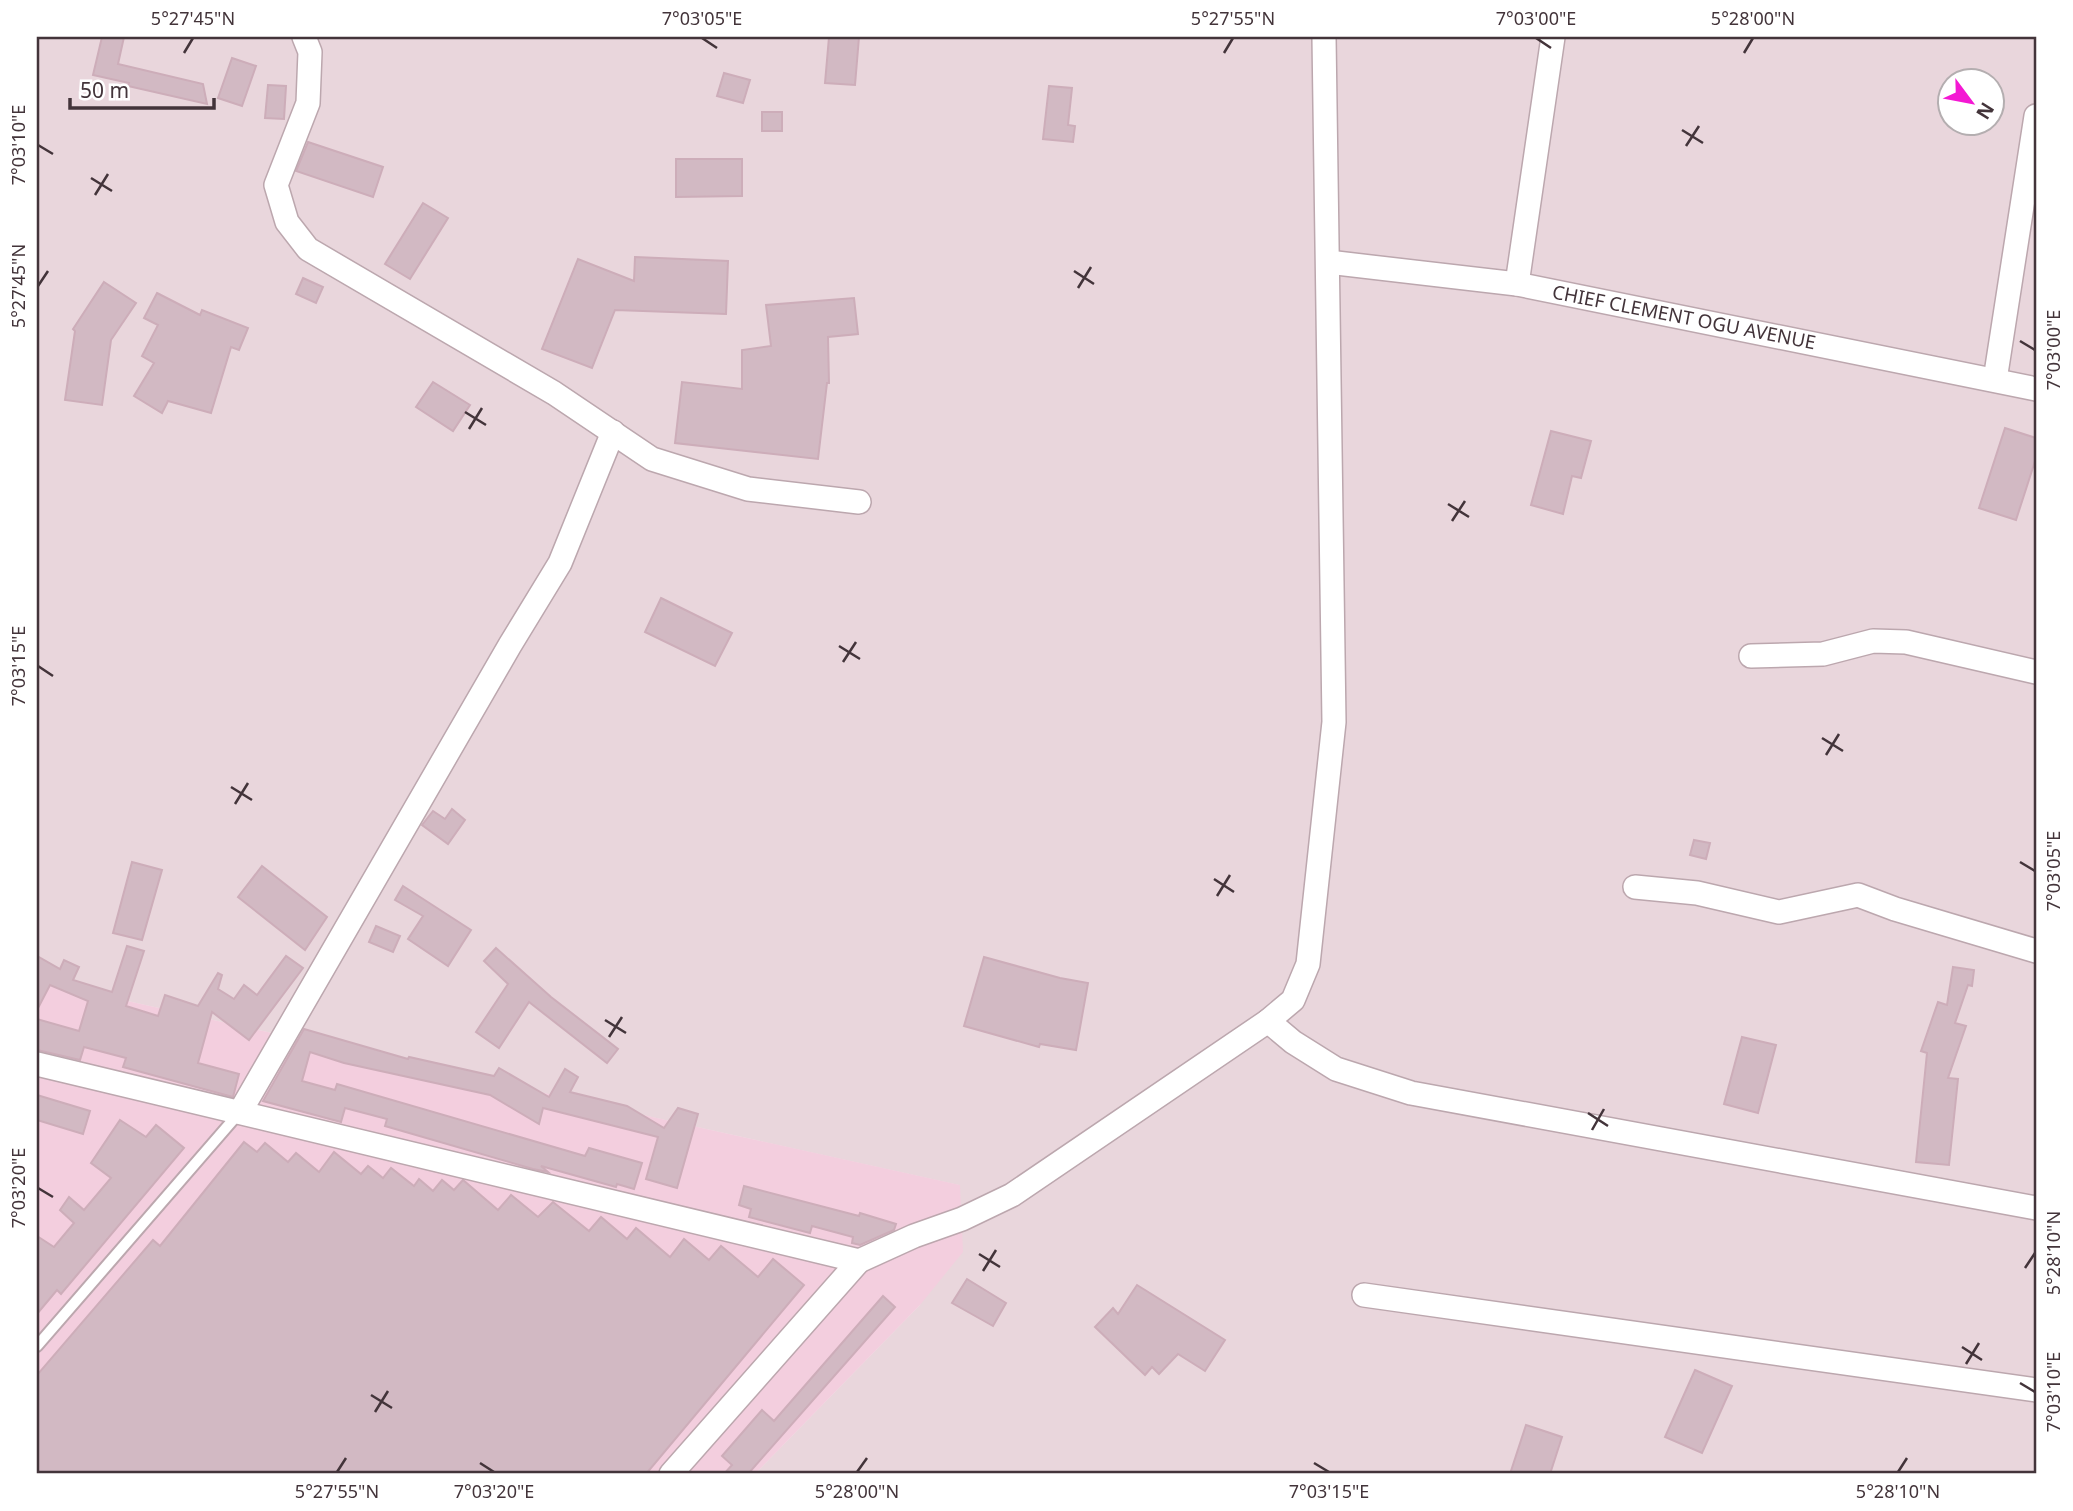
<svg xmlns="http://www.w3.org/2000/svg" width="2073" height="1511" viewBox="0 0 2073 1511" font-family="'Noto Sans',sans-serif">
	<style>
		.residential { fill: #e9d6dc; fill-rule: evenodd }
		.commercial { fill: #f3cede }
		.building { fill: #d2b9c3; stroke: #cdadb9; stroke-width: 2 }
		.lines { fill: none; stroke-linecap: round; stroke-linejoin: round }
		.service-casing { stroke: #bca7ae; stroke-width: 14 }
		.minor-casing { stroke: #bca7ae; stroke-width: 26 }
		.service { stroke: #fff; stroke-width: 10 }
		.minor { stroke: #fff; stroke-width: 23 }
		.ticks { fill: none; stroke: #43343a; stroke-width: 2.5 }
		.labels { text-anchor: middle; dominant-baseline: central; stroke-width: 5; stroke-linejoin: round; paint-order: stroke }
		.street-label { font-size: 19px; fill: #43343a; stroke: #fff }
		.neatline { fill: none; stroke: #43343a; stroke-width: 2.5 }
		.ticks-label { font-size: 18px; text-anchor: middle; fill: #43343a }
	</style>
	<rect width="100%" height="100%" fill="#f1e4e8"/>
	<path class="residential" d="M37,37H2036V1474H755L920,1305L959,1185L37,981ZM1951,80H1993V122H1951Z"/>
	<path class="commercial" d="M37,981L960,1185L963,1252L920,1305L755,1474H37Z"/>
	<g class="building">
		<path d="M102,37H124L118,64L203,84L207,104L128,86L129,83L93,75Z"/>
		<path d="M829,37H859L855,85L825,83Z"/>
		<path d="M232,58L256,66L242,106L218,98Z"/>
		<path d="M724,73L750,80L743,103L717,96Z"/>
		<path d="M268,85L286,86L284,119L265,118Z"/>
		<path d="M1049,86L1072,88L1068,125L1075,126L1073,142L1043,139Z"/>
		<rect x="762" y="112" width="20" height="19"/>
		<path d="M308,142L383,167L373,197L296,171Z"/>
		<path d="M676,159H742V196L676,197Z"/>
		<path d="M423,203L448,218L410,279L385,264Z"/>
		<path d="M635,257L728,261L726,314L615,310L592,368L542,349L578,259L634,281Z"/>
		<path d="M303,278L323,287L316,303L296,294Z"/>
		<path d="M104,282L136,303L111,340L102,405L65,400L75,331L73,329Z"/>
		<path d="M157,293L200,315L202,310L248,328L239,350L231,347L211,413L168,401L162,413L134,396L154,363L142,356L158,325L144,318Z"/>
		<path d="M854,298L858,334L828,337L829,383H827L818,459L675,443L682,382L742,389V350L771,346L766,305Z"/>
		<path d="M433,382L470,405L453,431L416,407Z"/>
		<path d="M2005,428L2036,438V458L2016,520L1979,508Z"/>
		<path d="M1551,431L1591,441L1581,478L1572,476L1563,514L1531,505Z"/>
		<path d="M661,598L732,633L715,666L645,632Z"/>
		<path d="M452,809L465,820L448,844L422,825L433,811L445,819Z"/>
		<path d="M1694,840L1710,843L1706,859L1690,855Z"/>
		<path d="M132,862L162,870L142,940L113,933Z"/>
		<path d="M262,866L327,917L305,950L238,897Z"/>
		<path d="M403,886L471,930L448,966L408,939L423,916L395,900Z"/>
		<path d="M376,926L400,936L393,952L369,942Z"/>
		<path d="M127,946L144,951L126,1006L158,1016L165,995L198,1006L218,973L222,975L218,989L234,999L244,985L257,995L286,956L303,968L249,1040L212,1012L198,1063L239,1074L233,1097L123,1067L126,1058L84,1047L80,1060L37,1050V1019L79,1031L88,1001L50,985L37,1010V956L60,969L64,960L79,967L73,980L112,992Z"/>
		<path d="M496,948L551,997L618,1049L607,1063L529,1002L499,1048L476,1032L508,984L484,961Z"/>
		<path d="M984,957L1060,978L1088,983L1076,1050L1040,1044L1039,1047L964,1026Z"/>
		<path d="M1953,967L1974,970L1972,986L1968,985L1955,1023L1966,1026L1948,1078L1958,1079L1949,1165L1916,1162L1927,1053L1921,1051L1938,1002L1947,1005Z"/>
		<path d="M304,1029L408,1059L409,1057L494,1076L499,1068L549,1097L565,1069L578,1077L570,1092L627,1106L664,1128L678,1108L698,1114L677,1188L646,1179L658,1137L543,1108L539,1124L490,1095L344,1063L310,1052L302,1081L335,1090L337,1084L585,1156L589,1148L642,1163L634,1189L617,1184L616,1187L541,1166L548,1172L533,1169L385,1126L387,1119L345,1108L341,1122L263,1101Z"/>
		<path d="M1742,1037L1776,1045L1758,1113L1724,1104Z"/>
		<path d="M37,1095L90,1111L83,1134L37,1120Z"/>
		<path d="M120,1120L146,1137L156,1125L184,1148L61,1294L57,1290L37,1314V1236L54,1247L74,1223L60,1210L69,1197L84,1210L111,1178L91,1163Z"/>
		<path d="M244,1142L257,1152L265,1143L288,1162L296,1153L319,1172L334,1152L361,1174L368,1166L383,1178L391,1168L414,1186L419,1179L433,1191L442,1180L454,1190L463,1180L498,1210L511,1195L538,1217L553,1202L589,1231L601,1217L627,1239L636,1228L670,1257L684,1239L709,1260L721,1246L758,1277L773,1259L804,1285L646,1474H37V1375L153,1240L160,1246Z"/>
		<path d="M744,1186L859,1216L860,1213L896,1224L894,1230L860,1245L852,1243L853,1237L812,1226L810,1233L749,1217L751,1209L739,1205Z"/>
		<path d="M967,1279L1006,1303L993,1326L952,1303Z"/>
		<path d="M1137,1285L1225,1340L1205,1371L1178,1354L1159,1374L1152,1367L1145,1375L1095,1327L1113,1308L1118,1314Z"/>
		<path d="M883,1296L895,1307L748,1474H724L732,1465L722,1456L762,1410L774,1421Z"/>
		<path d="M1695,1370L1732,1386L1702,1453L1665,1437Z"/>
		<path d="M1526,1425L1562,1437L1550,1474H1510Z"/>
	</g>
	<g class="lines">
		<g class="service-casing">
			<path id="service" d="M37,1346L239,1113"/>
		</g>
		<g class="minor-casing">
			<g id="minor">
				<path d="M304,37L310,52L308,103L276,185L287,222L308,249L554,393L652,459L748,489L859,502"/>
				<path d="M1328,262L1517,284L2036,389"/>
				<path d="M1517,284L1553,37"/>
				<path d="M1995,380L2036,116"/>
				<path d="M1751,656L1823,654L1873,641L1906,642L2036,672"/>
				<path d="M1635,887L1697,893L1779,912L1858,895L1895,909L2036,951"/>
				<path d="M1268,1021L1293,1042L1336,1069L1411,1093L2036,1208"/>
				<path d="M37,1064L859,1261L671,1474"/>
				<path d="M240,1112L510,645L560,563L613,432"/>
				<path d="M859,1261L914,1236L962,1219L1012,1195L1268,1021L1293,1000L1308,964L1334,722L1324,37"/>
				<path d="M1364,1295L2036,1390"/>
			</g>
		</g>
		<use href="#service" class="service"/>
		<use href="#minor" class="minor"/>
	</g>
	<path class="ticks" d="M702,38L717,48M1536,38L1551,48M184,53L193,38M1224,53L1233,38M1744,53L1753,38M1682,130L1703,143M38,145L53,154M1686,146L1699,126M91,178L112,191M95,195L108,174M1074,271L1094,284M38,286L48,271M1078,288L1091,267M2020,341L2035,350M465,412L486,425M469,429L482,408M1448,504L1469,517M1452,521L1465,501M839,646L860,659M843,662L856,642M38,666L53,676M1822,738L1843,751M1826,755L1839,734M231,787L252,800M235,804L248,783M2020,862L2035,871M1214,879L1234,892M1217,896L1230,875M605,1020L626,1033M609,1037L622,1017M1588,1113L1608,1126M1592,1130L1604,1109M38,1188L53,1197M979,1254L1000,1267M2025,1268L2035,1253M983,1271L996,1250M1962,1347L1982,1360M1966,1364L1979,1343M2020,1383L2035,1392M371,1395L392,1408M375,1412L388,1391M480,1463L494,1472M1314,1463L1329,1472M337,1472L346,1458M857,1472L867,1458M1898,1472L1907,1458"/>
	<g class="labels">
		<g class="street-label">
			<text transform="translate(1684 317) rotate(11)">CHIEF CLEMENT OGU AVENUE</text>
		</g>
	</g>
	<rect width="2073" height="1511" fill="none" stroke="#ffffff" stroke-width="77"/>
	<g transform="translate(1971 102) rotate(122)"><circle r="33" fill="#ffffff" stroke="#b4aeb0" stroke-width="2"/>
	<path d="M0-5L12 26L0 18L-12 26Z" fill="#f418d3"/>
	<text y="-10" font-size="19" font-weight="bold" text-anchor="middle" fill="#43343a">N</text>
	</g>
	<path d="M70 98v10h144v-10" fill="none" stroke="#43343a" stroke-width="3.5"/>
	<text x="80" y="98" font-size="21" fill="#43343a" stroke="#ffffff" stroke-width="5" paint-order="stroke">50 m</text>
	<rect x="38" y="38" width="1997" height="1434" class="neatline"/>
	<g class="ticks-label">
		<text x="193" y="25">5°27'45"N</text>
		<text x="702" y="25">7°03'05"E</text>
		<text x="1233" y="25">5°27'55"N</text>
		<text x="1536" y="25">7°03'00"E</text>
		<text x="1753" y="25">5°28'00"N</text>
		<text transform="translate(19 145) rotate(-90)" y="6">7°03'10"E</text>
		<text transform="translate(19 286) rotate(-90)" y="6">5°27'45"N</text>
		<text transform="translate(2054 350) rotate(-90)" y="6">7°03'00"E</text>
		<text transform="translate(19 666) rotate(-90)" y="6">7°03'15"E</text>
		<text transform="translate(2054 871) rotate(-90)" y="6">7°03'05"E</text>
		<text transform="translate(19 1188) rotate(-90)" y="6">7°03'20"E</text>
		<text transform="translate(2054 1253) rotate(-90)" y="6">5°28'10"N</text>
		<text transform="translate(2054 1392) rotate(-90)" y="6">7°03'10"E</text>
		<text x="337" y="1498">5°27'55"N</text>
		<text x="494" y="1498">7°03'20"E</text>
		<text x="857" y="1498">5°28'00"N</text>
		<text x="1329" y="1498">7°03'15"E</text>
		<text x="1898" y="1498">5°28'10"N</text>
	</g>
</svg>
